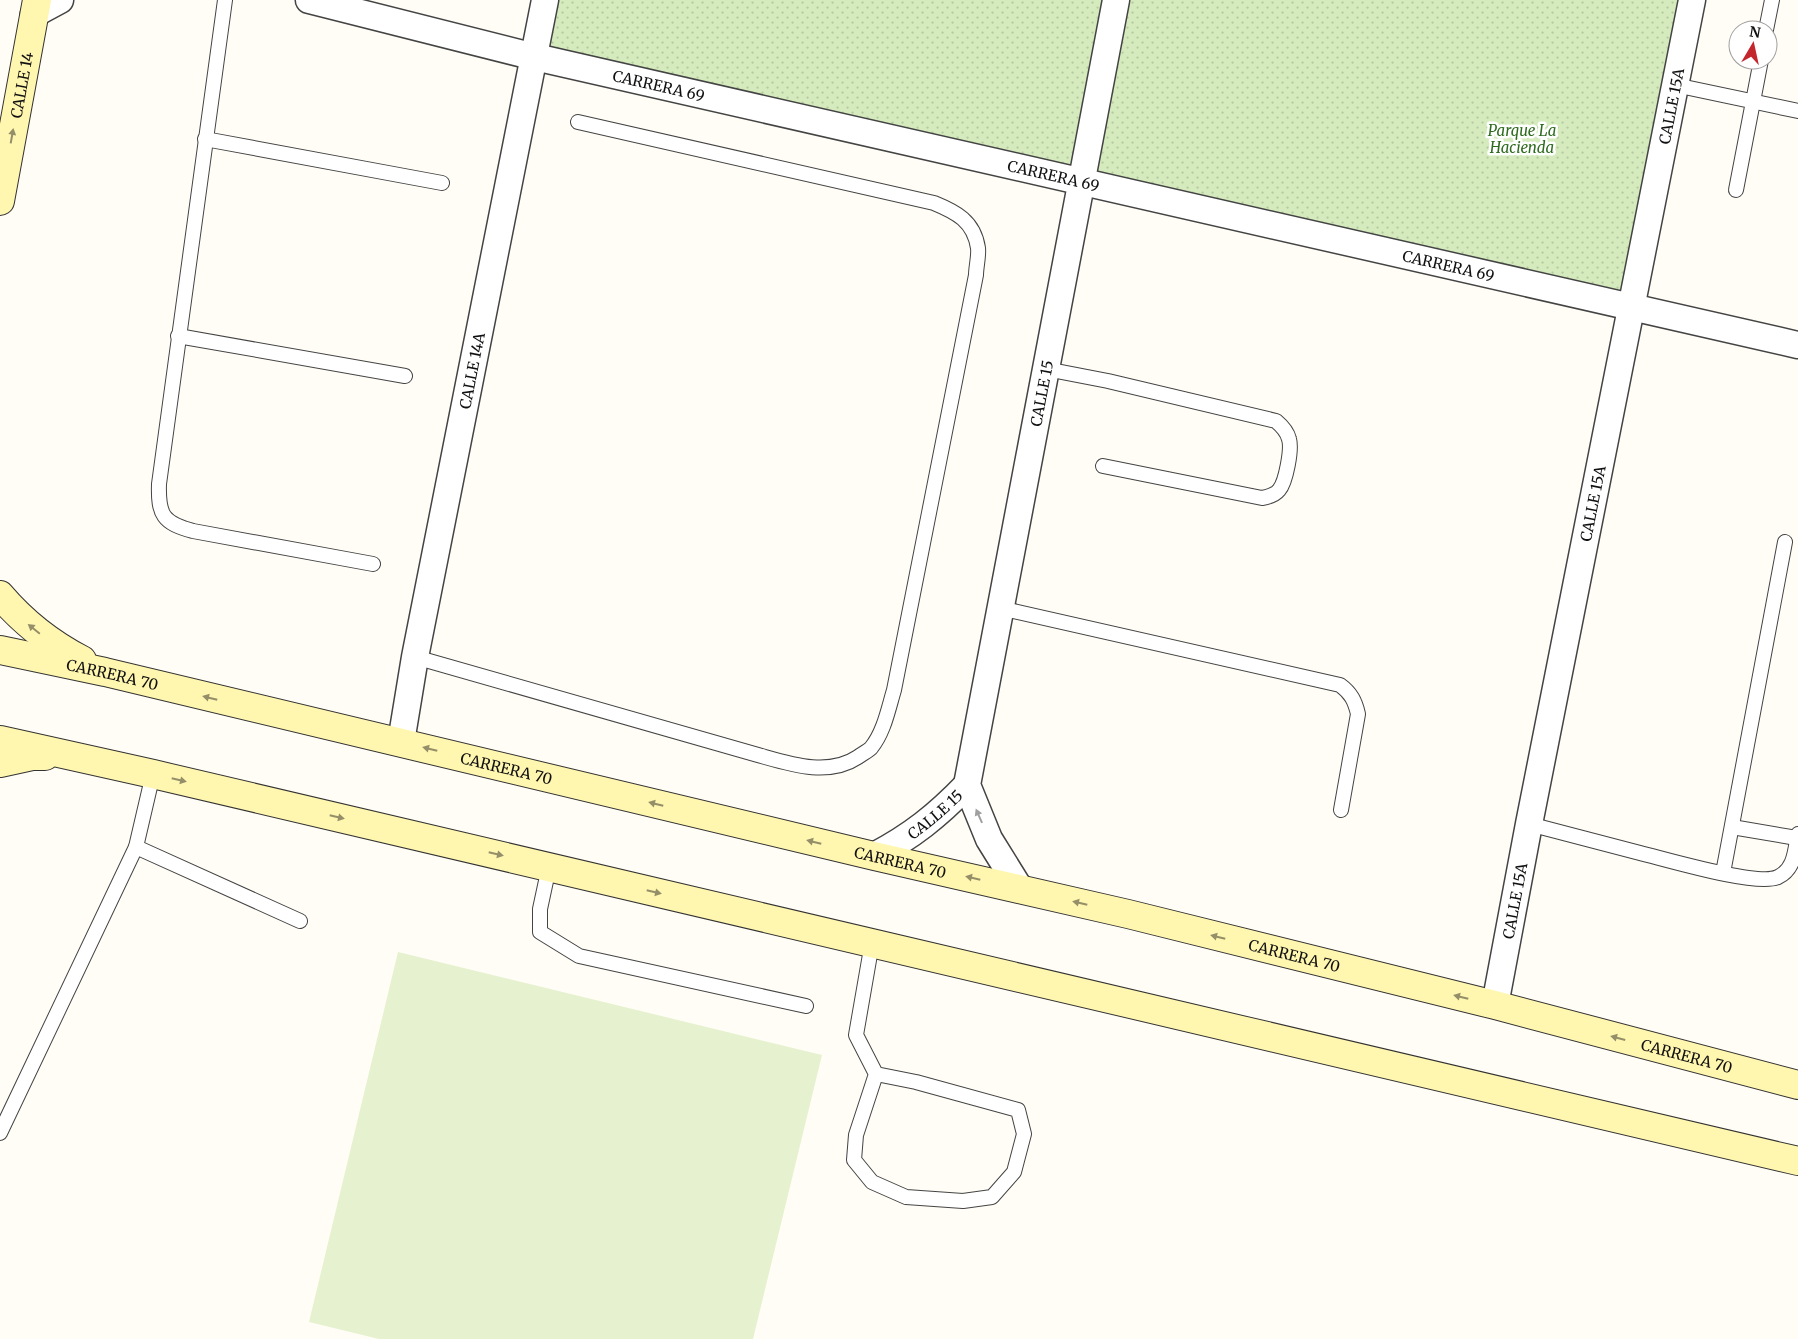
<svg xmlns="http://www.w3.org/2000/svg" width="1798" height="1339" viewBox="0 0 1798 1339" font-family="Merriweather,serif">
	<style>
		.grass { fill: url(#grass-dots) }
		.pitch { fill: #e6f2cf }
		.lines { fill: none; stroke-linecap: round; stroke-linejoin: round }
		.lane-casing { stroke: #444; stroke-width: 16 }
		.street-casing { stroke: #444; stroke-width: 29 }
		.secondary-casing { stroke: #333; stroke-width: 30 }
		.lane { stroke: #fff; stroke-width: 14 }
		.street { stroke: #fff; stroke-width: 26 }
		.secondary { stroke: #fff6b0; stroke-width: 28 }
		.oneway { fill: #948f68 }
		.oneway2 { fill: #a0a0a0 }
		.labels { text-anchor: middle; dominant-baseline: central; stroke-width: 5; stroke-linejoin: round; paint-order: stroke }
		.street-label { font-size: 15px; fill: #111; stroke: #fff }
		.park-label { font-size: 15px; font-style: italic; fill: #2f6b1f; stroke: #fff }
	</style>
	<defs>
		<pattern id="grass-dots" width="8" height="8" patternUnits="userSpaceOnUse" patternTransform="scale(1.25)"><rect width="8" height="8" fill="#d5ebbd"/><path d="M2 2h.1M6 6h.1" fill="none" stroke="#b6c8a1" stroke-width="1.8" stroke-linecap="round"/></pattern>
	</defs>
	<rect width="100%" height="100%" fill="#fffdf5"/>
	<path class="grass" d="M545,0H1692L1631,306L535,57Z"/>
	<path class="pitch" d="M398,952L822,1055L753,1339H379L309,1322Z"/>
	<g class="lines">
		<g class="lane-casing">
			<g id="lane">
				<path d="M225,0L159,484C158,515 163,523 193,531L373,564"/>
				<path d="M1766,30L1772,0"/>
				<path d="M1675,85L1798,111"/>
				<path d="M205,139L442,183"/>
				<path d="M1736,190L1761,60"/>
				<path d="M178,336L405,376"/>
				<path d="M1046,369L1108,381L1276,421C1282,426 1287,431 1289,439C1292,449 1286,482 1279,490C1275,495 1268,497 1262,498L1103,466"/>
				<path d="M1000,608L1340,685C1351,693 1355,701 1358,714L1341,810"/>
				<path d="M415,657L758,755C790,764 828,777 858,757C862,754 868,751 871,748C884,732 888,710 894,690L976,275C976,267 979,256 978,248C974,221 956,212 934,203L578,122"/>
				<path d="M1529,824C1566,834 1603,843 1640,853C1665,859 1758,887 1778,877C1795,869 1795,850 1798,834"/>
				<path d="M1732,827L1797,838"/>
				<path d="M136,847L300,921"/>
				<path d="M549,867L540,909V932L579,956L806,1006"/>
				<path d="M1723,873L1785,542"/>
				<path d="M872,943L856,1035L876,1074L856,1135L854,1160L872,1182L906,1197L963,1201L992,1197L1014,1172L1024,1134L1018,1110L916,1082L876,1074"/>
				<path d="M0,1133L136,847L153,774"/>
			</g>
		</g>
		<g class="street-casing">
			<g id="street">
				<path id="s1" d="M309,0L535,57L1798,345"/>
				<path d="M34,14L60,0"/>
				<path id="s2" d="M401,742L415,657L545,0"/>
				<path id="s3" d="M874,856C912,836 937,816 967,785"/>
				<path id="s4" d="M1020,889L989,839L967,785L1116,0"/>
				<path id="s5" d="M1495,1005L1529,824L1692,0"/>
			</g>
		</g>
		<g class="secondary-casing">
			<g id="secondary">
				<path id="s6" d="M0,201L37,0"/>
				<path d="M0,595C23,622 51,644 82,660"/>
				<path id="s7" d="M0,650L105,672L874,856L1128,914L1495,1005L1798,1085"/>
				<path d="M0,740L153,774L1798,1161"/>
				<path d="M0,763L32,756H45"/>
			</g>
		</g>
		<use href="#lane" class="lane"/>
		<use href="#street" class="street"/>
		<use href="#secondary" class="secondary"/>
	</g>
	<defs><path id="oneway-solid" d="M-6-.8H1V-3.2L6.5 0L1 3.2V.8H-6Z" transform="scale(1.25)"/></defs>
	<g class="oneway">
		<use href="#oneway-solid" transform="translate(12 136) rotate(-80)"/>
		<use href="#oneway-solid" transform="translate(34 629) rotate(-141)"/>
		<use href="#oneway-solid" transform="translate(210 698) rotate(-166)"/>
		<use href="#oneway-solid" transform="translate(430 749) rotate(-166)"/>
		<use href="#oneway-solid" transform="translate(179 780) rotate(13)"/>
		<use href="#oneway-solid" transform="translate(656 804) rotate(-166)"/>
		<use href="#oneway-solid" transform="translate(337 817) rotate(13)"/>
		<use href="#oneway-solid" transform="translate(814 842) rotate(-166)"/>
		<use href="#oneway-solid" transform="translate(496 854) rotate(13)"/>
		<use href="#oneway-solid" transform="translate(973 878) rotate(-167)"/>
		<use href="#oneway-solid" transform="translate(654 892) rotate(13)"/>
		<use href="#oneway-solid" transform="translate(1080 903) rotate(-167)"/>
		<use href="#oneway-solid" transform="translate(1218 937) rotate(-166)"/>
		<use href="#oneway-solid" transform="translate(1461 997) rotate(-166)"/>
		<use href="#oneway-solid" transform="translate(1618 1038) rotate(-165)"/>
	</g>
	<use class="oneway2" href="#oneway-solid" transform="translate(979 816) rotate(-114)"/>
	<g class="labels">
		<g class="street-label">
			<text stroke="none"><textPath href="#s1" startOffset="360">CARRERA 69</textPath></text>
			<text stroke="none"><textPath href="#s6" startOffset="118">CALLE 14</textPath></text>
			<text stroke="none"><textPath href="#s5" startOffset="916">CALLE 15A</textPath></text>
			<text stroke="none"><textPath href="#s1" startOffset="765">CARRERA 69</textPath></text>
			<text stroke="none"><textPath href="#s1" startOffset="1170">CARRERA 69</textPath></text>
			<text stroke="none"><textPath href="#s2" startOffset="378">CALLE 14A</textPath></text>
			<text stroke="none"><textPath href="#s4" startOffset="516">CALLE 15</textPath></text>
			<text stroke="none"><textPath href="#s5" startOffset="511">CALLE 15A</textPath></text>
			<text stroke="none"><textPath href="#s7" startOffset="115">CARRERA 70</textPath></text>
			<text stroke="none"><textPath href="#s7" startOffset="520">CARRERA 70</textPath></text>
			<text stroke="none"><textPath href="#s3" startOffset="74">CALLE 15</textPath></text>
			<text stroke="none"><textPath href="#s7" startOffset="925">CARRERA 70</textPath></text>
			<text stroke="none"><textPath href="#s5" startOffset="106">CALLE 15A</textPath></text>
			<text stroke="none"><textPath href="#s7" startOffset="1330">CARRERA 70</textPath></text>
			<text stroke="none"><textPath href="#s7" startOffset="1735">CARRERA 70</textPath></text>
		</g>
		<g class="park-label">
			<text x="1522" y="130">Parque La<tspan x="1522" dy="17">Hacienda</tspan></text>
		</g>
	</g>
	<g transform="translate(1753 45) rotate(9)"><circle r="24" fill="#ffffff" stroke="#a0a0a0"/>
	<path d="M0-4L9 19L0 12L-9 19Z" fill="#c4262e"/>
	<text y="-8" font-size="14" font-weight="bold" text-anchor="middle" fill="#111111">N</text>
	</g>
</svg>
